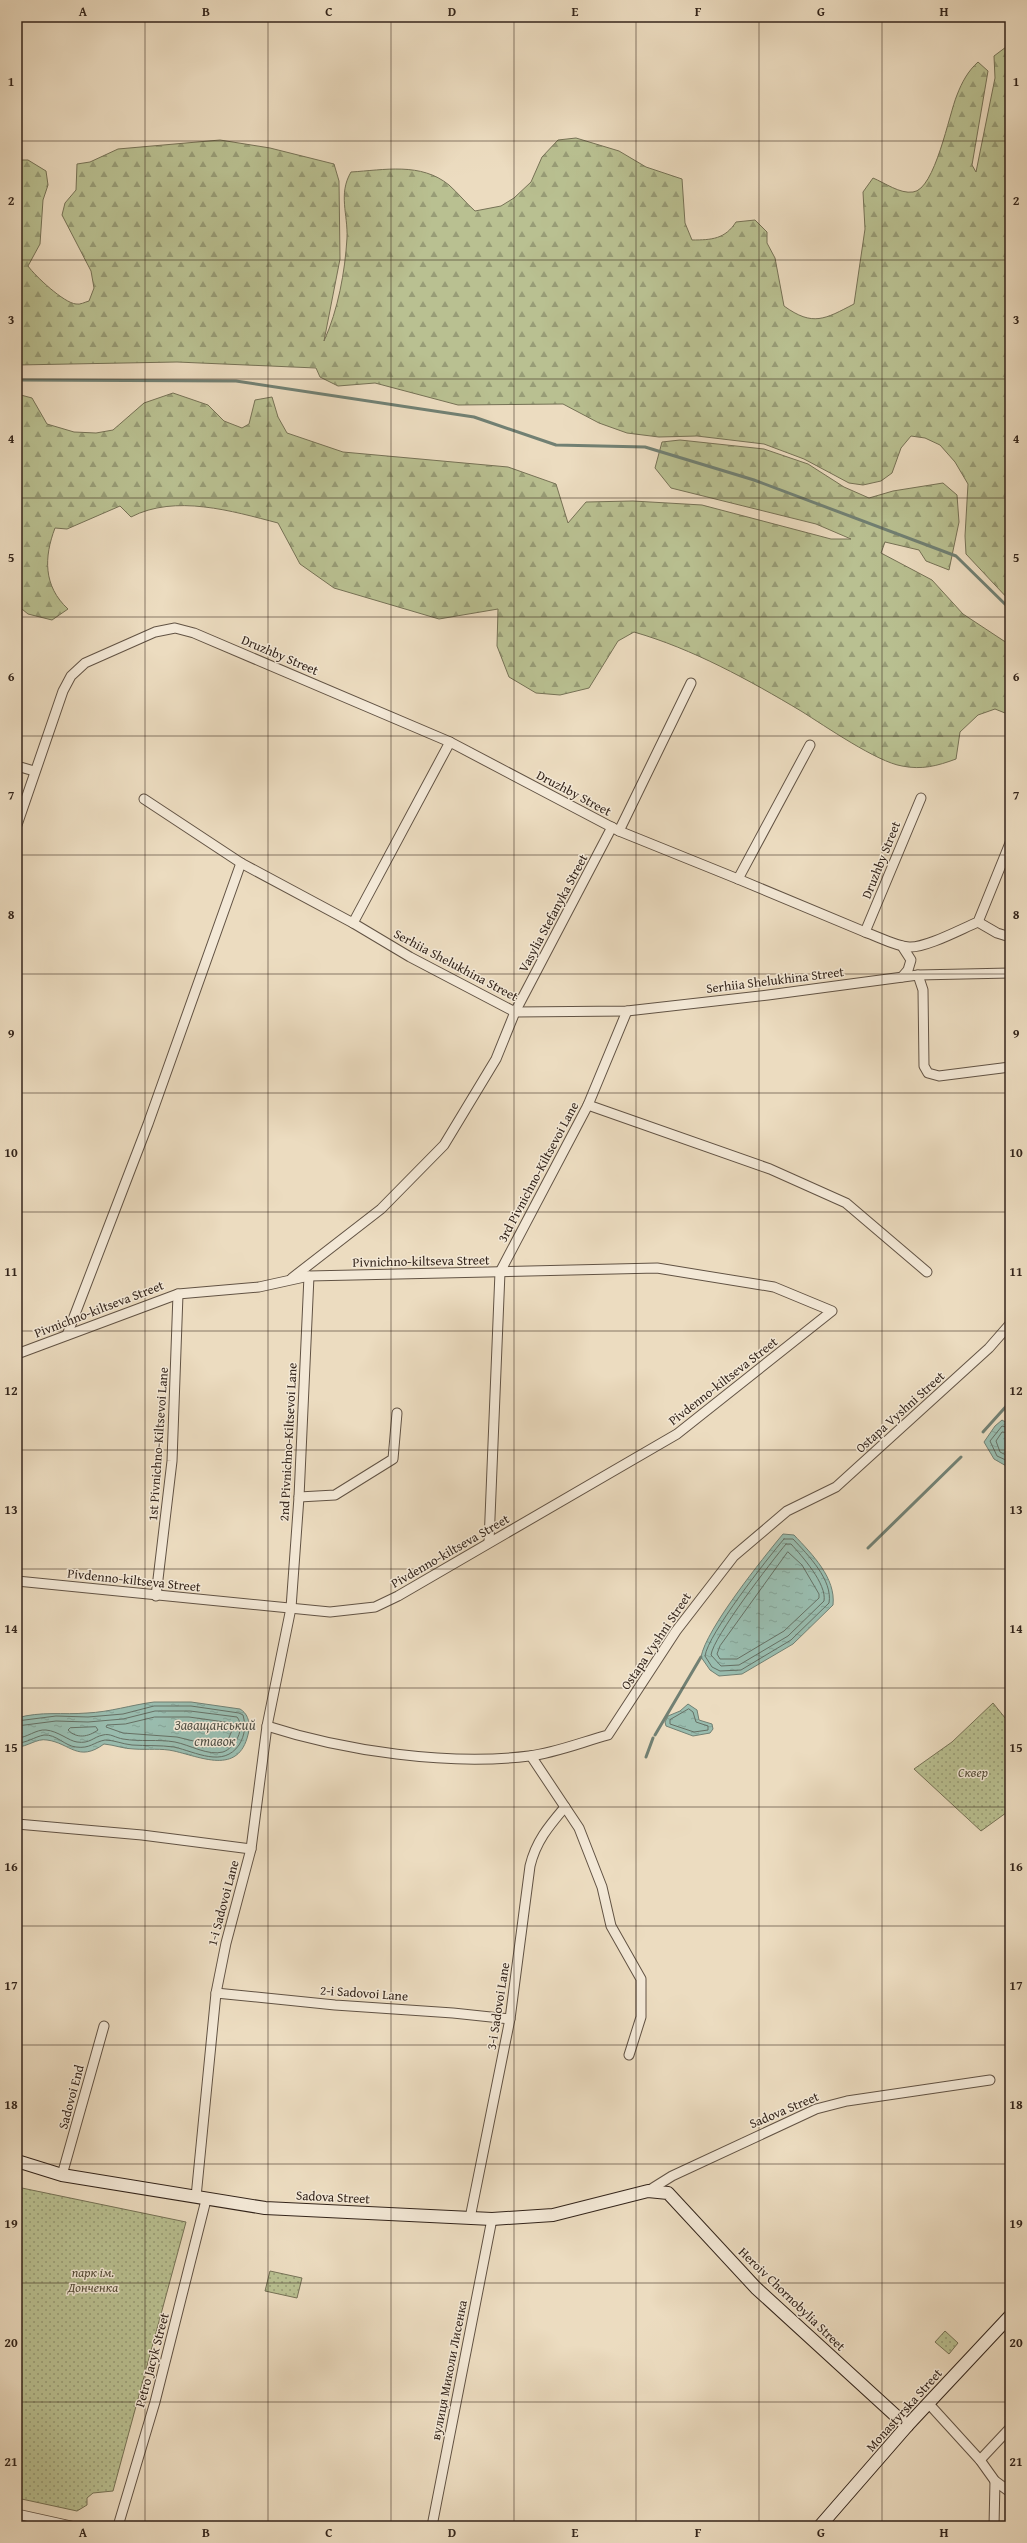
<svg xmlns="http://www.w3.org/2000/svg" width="1027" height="2543" viewBox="0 0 1027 2543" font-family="'Gentium Book Plus',serif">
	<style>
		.forest { fill: url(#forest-firs); stroke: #767256 }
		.park { fill: url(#park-dots); stroke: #767256 }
		.water { fill: url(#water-ripples); stroke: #718073 }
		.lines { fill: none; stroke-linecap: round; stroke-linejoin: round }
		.shore { stroke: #667064; stroke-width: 1 }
		.stream { stroke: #718073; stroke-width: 3 }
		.minor-casing { stroke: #625344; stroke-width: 11 }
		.secondary-casing { stroke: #34251b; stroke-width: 14 }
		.minor { stroke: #f3e8d6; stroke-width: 9 }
		.secondary { stroke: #f3e8d6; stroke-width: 12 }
		.grid { fill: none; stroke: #34251b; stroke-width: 1; stroke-opacity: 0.55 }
		.labels { text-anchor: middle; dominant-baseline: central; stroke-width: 3; stroke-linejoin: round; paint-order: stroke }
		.street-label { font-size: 13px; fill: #34251b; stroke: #f3e8d6 }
		.park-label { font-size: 13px; font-style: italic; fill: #554c38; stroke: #f3e8d6 }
		.water-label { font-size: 14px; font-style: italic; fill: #525247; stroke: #f3e8d6 }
		.neatline { fill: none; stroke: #34251b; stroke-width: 1.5 }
		.grid-label { font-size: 13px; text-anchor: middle; font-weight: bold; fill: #34251b }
	</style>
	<defs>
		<pattern id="forest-firs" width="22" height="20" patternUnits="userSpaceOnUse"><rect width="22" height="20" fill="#b9c091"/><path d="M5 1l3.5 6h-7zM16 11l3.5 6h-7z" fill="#979c76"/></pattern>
		<pattern id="park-dots" width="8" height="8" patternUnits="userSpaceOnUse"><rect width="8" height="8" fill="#b9c091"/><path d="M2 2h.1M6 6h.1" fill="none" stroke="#979c76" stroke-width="1.8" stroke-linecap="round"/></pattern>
		<pattern id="water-ripples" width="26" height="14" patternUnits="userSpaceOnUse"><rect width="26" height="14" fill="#99bcae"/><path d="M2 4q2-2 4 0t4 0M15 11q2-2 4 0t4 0" fill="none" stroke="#84a195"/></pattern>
	</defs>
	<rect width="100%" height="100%" fill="#ecdcc0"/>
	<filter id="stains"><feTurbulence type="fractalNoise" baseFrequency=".005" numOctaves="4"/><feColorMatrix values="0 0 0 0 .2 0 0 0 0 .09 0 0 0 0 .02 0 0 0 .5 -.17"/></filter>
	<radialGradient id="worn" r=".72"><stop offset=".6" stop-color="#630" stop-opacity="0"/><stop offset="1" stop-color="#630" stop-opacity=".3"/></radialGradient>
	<g class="forest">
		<path d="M1006,47L1010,50V601L966,554L965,536L968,484L955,462L940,445L925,438L911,436L901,448L892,473L881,481L863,485L849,483L804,459L764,444L697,436L659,437L627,433L599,423L563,404L458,405L375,383L338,386L320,377L316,368L177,362L17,365V160H28L46,171L48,185L43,200L40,244L28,266C35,276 64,303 76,304C80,305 85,302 89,301L94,288L91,271L62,215L65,203L76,190L77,164L90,162L118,149L220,140L270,148L334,164L339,181L340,259L324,341C338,310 345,272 347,238C348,214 338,194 351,172C384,170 421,162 449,185C458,193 466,203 475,211L501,206L514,198L531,182L542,157L558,140L576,138L619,151L646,167L682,179L685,223L692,240C712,240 725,239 736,222L755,220L767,232V243L775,258L784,306C813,327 825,319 854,304L865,229L863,192L873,178C885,183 900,194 913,192C935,190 949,114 957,95C962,82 968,71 978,62L988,71L972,165L976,172L995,78L994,56Z"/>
		<path d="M173,393L208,405L224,421L242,428L249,424L255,400L272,397L278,417L287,433L343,452L508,467L556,484L568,523L586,502L633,501L702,505L831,539H851L816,524L671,488L655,468L662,442L680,440L764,449L808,464L844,487L869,498L893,491L943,483L957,495L959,522L949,570L926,561L919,550L885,542L881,553L932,580L963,614L1010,645V715L995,709L978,715L960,732L956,759C937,766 922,770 902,766C877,762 825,726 801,711C749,680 693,649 634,632L618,641L589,688L560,695L536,693L509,677L497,646L498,609L439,619L334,588L300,564L278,523C232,511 175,494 131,517L120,506L67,529L55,528C44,557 43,586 68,609L52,620L28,614L17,605V394L32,398L47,424L74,432L96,433L113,430L144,403Z"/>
	</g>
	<g class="park">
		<path d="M993,1703L1010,1724V1810L981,1831L914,1769L952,1742Z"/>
		<path d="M17,2187L186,2222L113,2491L93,2493L87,2498V2505L77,2511L17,2498Z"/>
		<path d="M270,2271L302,2278L297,2298L265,2291Z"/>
		<path d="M945,2331L958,2343L949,2354L935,2342Z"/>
	</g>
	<g class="water">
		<path d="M1002,1420L1010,1425V1465L1008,1467L994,1459L984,1442L995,1426Z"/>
		<path d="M783,1534L794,1535C812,1554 836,1578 833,1605L793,1644L742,1674L719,1676L710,1670L701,1657C706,1629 763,1558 783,1534Z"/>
		<path d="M154,1702H191L240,1709C247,1713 250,1721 249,1730C241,1776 204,1758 174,1751C161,1748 148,1750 134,1749C124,1749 115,1745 104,1744C78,1763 70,1743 47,1740C37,1738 27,1747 17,1747V1718C41,1711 63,1715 87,1713C110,1712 131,1705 154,1702Z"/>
		<path d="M688,1704L697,1710L699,1720L712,1724L713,1729L710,1733L693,1736L666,1726L665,1722L668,1716L680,1711Z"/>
	</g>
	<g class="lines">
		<g class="shore">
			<path d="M1010,1428L1002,1426L990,1441L997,1456L1010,1462"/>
			<path d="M1010,1433L1002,1432L996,1441L1000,1452L1010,1457"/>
			<path d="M784,1539H793C808,1555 833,1580 829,1603L791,1640L741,1670L720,1671L712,1667L705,1656C708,1634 767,1559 784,1539Z"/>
			<path d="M786,1544H791C802,1556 827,1584 824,1601L788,1636L739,1665L721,1666L711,1655C713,1637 772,1561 786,1544Z"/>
			<path d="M788,1552L802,1565L819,1594V1598L784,1631L737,1659H720L717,1654L720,1646Z"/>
			<path d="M689,1709L693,1712L696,1722L708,1726V1730L694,1732L670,1724V1720Z"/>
			<path d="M155,1717H189L232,1723L234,1726L227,1742L214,1746L177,1737L123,1733L106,1727L107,1725L125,1724Z"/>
			<path d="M17,1721L56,1716L88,1717L123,1714L154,1706H191L239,1713L243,1715C246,1726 245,1735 239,1745C223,1768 196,1752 174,1747C160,1745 146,1746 132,1745C122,1744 114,1740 105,1740C94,1742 90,1749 76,1747C65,1746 56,1734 44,1735C34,1737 27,1743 17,1743"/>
			<path d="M17,1726L56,1721L88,1722L123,1719L155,1711H190L237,1717C246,1728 235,1748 223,1752C208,1756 190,1745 175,1742C158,1739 140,1742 123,1739C116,1738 110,1733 103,1735C93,1737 90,1744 77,1742C69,1741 58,1731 46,1730C36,1729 27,1738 17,1738"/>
			<path d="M96,1727L98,1730C88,1737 77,1739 68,1730L70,1728Z"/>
		</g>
		<g class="stream">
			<path d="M17,380L236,381L474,417L556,445L645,447L754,480L956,556L1010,609"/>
			<path d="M983,1432L1010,1402"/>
			<path d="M868,1548L961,1457"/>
			<path d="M655,1735L701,1657"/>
			<path d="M646,1757L653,1738"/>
		</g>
		<g class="minor-casing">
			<g id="minor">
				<path d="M691,683L619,831L738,879"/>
				<path d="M810,745L738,879L865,932"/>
				<path d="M17,766L34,771"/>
				<path d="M921,798L865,932C879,937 895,946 909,947C926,948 961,929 978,922L1010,843"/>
				<path d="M144,799L241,863L353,923L410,957L515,1012L627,1011L768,995L918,975L1010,973"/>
				<path d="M17,825L63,691L71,676L85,663L155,632L175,628L194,633L450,742L619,831"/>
				<path d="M978,922L997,933L1010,937"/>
				<path d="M353,923L450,742"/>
				<path d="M918,975L923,990L924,1066L928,1073L939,1076L1010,1067"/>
				<path d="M902,977L908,970L911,960L902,946"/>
				<path d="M588,1105L770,1169L846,1203L927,1272"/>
				<path d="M292,1278L381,1209L444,1145L496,1059L515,1012L612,827"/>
				<path d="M67,1335L148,1124L241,863"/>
				<path d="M17,1354L178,1294L259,1287L309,1276L657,1268L774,1287L832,1311L677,1434L398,1596L375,1607L330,1612L17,1581"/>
				<path d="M299,1497L335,1495L393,1459L397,1413"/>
				<path d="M489,1542L500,1272L588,1105L627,1011"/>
				<path d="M156,1596L172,1461L178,1294"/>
				<path d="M267,1726C344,1751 449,1766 529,1756C555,1753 582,1742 608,1735L676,1631L734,1556L787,1511L836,1487L989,1348L1010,1324"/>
				<path d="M531,1756L579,1828L602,1887L611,1926L641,1979V2017L629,2055"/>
				<path d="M17,1824L142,1835L251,1849"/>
				<path d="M216,1993L335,2005L453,2013L510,2019"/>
				<path d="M62,2175L104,2026"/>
				<path d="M648,2191L672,2176L816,2109L847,2101L990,2080"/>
				<path d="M196,2197L216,1993L226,1943L251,1849L267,1726L291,1608L299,1497L309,1276"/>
				<path d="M470,2218L510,2019L530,1866C536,1841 549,1826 565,1807"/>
				<path d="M929,2404L980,2460L995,2481L1010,2492"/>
				<path d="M980,2460L1010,2428"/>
				<path d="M17,2514L71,2526"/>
				<path d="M118,2526L155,2402L206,2200"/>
				<path d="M432,2526L492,2219"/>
				<path d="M994,2526L995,2481"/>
			</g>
		</g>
		<g class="secondary-casing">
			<g id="secondary">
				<path d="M17,2161L62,2175L265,2208L492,2219L553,2215L648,2191L668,2193L756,2288L907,2426"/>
				<path d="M820,2526L907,2426L1010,2316"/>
			</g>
		</g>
		<use href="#minor" class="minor"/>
		<use href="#secondary" class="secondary"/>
	</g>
	<path class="grid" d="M145,17V2526M268,17V2526M391,17V2526M514,17V2526M636,17V2526M759,17V2526M882,17V2526M17,141H1010M17,260H1010M17,379H1010M17,498H1010M17,617H1010M17,736H1010M17,855H1010M17,974H1010M17,1093H1010M17,1212H1010M17,1331H1010M17,1450H1010M17,1569H1010M17,1688H1010M17,1807H1010M17,1926H1010M17,2045H1010M17,2164H1010M17,2283H1010M17,2402H1010"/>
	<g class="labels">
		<g class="street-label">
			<text transform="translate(280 655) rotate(23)">Druzhby Street</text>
			<text transform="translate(574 793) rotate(28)">Druzhby Street</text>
			<text transform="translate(881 860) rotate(-68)">Druzhby Street</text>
			<text transform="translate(553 913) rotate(-62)">Vasylia Stefanyka Street</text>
			<text transform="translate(456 965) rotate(28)">Serhiia Shelukhina Street</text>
			<text transform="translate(775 980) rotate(-7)">Serhiia Shelukhina Street</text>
			<text transform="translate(538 1172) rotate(-62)">3rd Pivnichno-Kiltsevoi Lane</text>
			<text transform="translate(421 1261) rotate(-1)">Pivnichno-kiltseva Street</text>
			<text transform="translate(99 1309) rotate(-21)">Pivnichno-kiltseva Street</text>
			<text transform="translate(723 1381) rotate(-38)">Pivdenno-kiltseva Street</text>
			<text transform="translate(900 1412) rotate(-42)">Ostapa Vyshni Street</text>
			<text transform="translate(288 1442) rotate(-87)">2nd Pivnichno-Kiltsevoi Lane</text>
			<text transform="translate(158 1444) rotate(-86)">1st Pivnichno-Kiltsevoi Lane</text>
			<text transform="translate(450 1551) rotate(-30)">Pivdenno-kiltseva Street</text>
			<text transform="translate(134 1580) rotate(6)">Pivdenno-kiltseva Street</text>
			<text transform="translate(656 1641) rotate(-56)">Ostapa Vyshni Street</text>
			<text transform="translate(223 1903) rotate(-75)">1-i Sadovoi Lane</text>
			<text transform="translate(364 1993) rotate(4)">2-i Sadovoi Lane</text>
			<text transform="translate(498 2006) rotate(-81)">3-i Sadovoi Lane</text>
			<text transform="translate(71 2097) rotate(-75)">Sadovoi End</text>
			<text transform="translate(784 2110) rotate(-23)">Sadova Street</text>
			<text transform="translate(333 2197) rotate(3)">Sadova Street</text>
			<text transform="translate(792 2299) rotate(44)">Heroiv Chornobylia Street</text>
			<text transform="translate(152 2360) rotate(-75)">Petro Jacyk Street</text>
			<text transform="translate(449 2370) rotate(-79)">вулиця Миколи Лисенка</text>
			<text transform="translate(904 2410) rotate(-48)">Monastyrska Street</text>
		</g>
		<g class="park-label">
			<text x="973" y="1772">Сквер</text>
			<text x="93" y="2272">парк ім.<tspan x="93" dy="15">Донченка</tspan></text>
		</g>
		<g class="water-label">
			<text x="215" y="1725">Заващанський<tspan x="215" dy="16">ставок</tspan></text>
		</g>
	</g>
	<rect width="1027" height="2543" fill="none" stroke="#ecdcc0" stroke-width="44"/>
	<rect x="22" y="22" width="983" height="2499" class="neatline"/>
	<g class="grid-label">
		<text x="83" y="16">A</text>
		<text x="206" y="16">B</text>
		<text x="329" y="16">C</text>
		<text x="452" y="16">D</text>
		<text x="575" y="16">E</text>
		<text x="698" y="16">F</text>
		<text x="821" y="16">G</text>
		<text x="944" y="16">H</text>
		<text x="11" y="86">1</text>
		<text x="1016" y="86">1</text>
		<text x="11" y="205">2</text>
		<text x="1016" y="205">2</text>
		<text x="11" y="324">3</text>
		<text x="1016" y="324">3</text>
		<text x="11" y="443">4</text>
		<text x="1016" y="443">4</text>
		<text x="11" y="562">5</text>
		<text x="1016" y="562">5</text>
		<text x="11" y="681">6</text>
		<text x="1016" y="681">6</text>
		<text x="11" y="800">7</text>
		<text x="1016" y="800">7</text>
		<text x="11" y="919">8</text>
		<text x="1016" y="919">8</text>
		<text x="11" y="1038">9</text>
		<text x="1016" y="1038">9</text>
		<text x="11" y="1157">10</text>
		<text x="1016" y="1157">10</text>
		<text x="11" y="1276">11</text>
		<text x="1016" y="1276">11</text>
		<text x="11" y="1395">12</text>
		<text x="1016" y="1395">12</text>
		<text x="11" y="1514">13</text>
		<text x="1016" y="1514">13</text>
		<text x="11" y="1633">14</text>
		<text x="1016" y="1633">14</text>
		<text x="11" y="1752">15</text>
		<text x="1016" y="1752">15</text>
		<text x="11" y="1871">16</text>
		<text x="1016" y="1871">16</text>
		<text x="11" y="1990">17</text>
		<text x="1016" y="1990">17</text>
		<text x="11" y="2109">18</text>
		<text x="1016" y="2109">18</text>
		<text x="11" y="2228">19</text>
		<text x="1016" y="2228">19</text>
		<text x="11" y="2347">20</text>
		<text x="1016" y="2347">20</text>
		<text x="11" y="2466">21</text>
		<text x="1016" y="2466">21</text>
		<text x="83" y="2537">A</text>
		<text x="206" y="2537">B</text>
		<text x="329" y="2537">C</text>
		<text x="452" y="2537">D</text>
		<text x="575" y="2537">E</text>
		<text x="698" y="2537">F</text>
		<text x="821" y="2537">G</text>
		<text x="944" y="2537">H</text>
	</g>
	<rect width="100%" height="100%" filter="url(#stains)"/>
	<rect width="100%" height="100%" fill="url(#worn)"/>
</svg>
